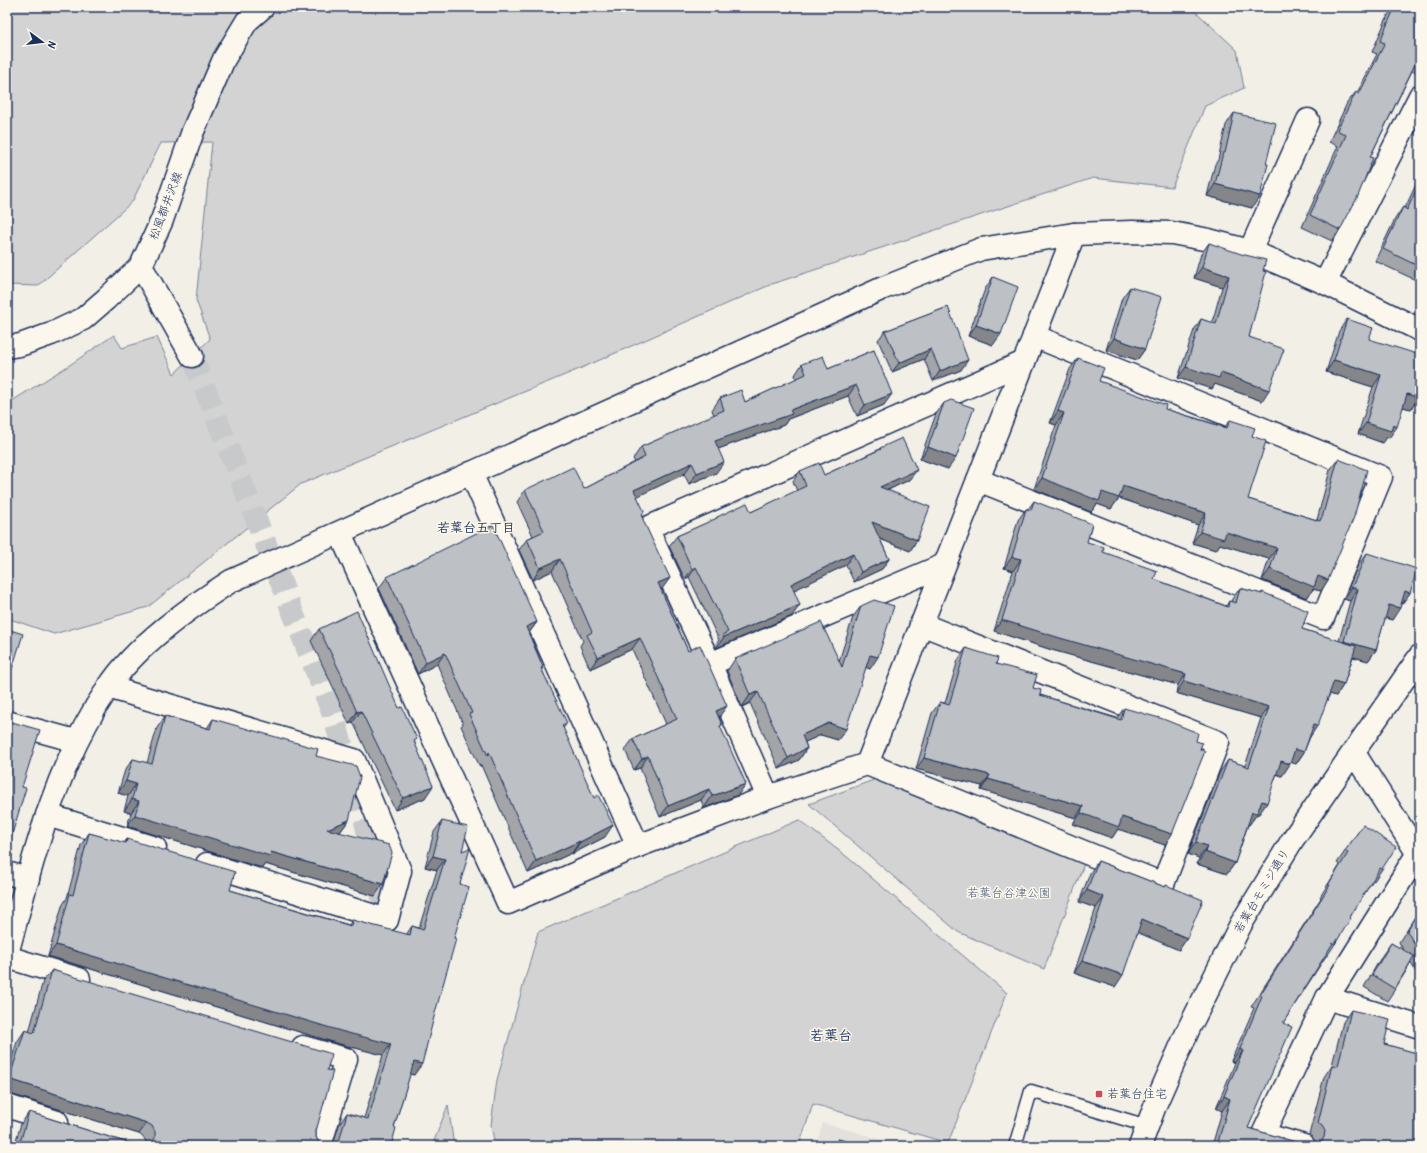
<svg xmlns="http://www.w3.org/2000/svg" width="1427" height="1153" viewBox="0 0 1427 1153" font-family="Kalam,'Klee One',sans-serif">
	<style>
		.built { fill: #e2e1dc }
		.green { fill: #d2d3d2; stroke: #768198 }
		.lines { fill: none; stroke-linecap: round; stroke-linejoin: round }
		.secondary-tunnel { stroke: #c7c9cb; stroke-width: 22; stroke-dasharray: 22 11; stroke-linecap: butt }
		.lane-casing { stroke: #1b2f5e; stroke-width: 15 }
		.street-casing { stroke: #1b2f5e; stroke-width: 25 }
		.secondary-casing { stroke: #1b2f5e; stroke-width: 25 }
		.lane { stroke: #fbf7ec; stroke-width: 12 }
		.street { stroke: #fbf7ec; stroke-width: 22 }
		.secondary { stroke: #fbf7ec; stroke-width: 22 }
		.wall { fill: #a3a5a9; stroke: #1b2f5e }
		.shaded-wall { fill: #848689; stroke: #1b2f5e }
		.building { fill: #bdc0c4; stroke: #1b2f5e }
		.poi-dot { fill: #d1495b; stroke: #fbf7ec; stroke-width: 1.5 }
		.labels { text-anchor: middle; dominant-baseline: central; stroke-width: 3; stroke-linejoin: round; paint-order: stroke }
		.street-label { font-size: 12px; fill: #1b2f5e; stroke: #fbf7ec }
		.park-label { font-size: 12px; fill: #49587b; stroke: #fbf7ec }
		.poi-label { font-size: 12px; fill: #1b2f5e; stroke: #fbf7ec; text-anchor: start }
		.neighbourhood-label { font-size: 13px; font-weight: bold; fill: #1b2f5e; stroke: #fbf7ec }
		.quarter-label { font-size: 14px; font-weight: bold; fill: #1b2f5e; stroke: #fbf7ec }
	</style>
	<rect width="100%" height="100%" fill="#f2efe6"/>
	<filter id="ink" filterUnits="userSpaceOnUse"><feTurbulence type="fractalNoise" baseFrequency=".025" numOctaves="2"/><feDisplacementMap in="SourceGraphic" scale="8" xChannelSelector="R" yChannelSelector="G"/><feConvolveMatrix kernelMatrix="1 2 1 2 8 2 1 2 1" color-interpolation-filters="sRGB"/></filter>
	<g filter="url(#ink)">
		<path class="built" d="M823,1123L905,1146H816Z"/>
		<g class="green">
			<path d="M7,7H1189L1194,10L1237,50L1244,88L1205,106L1172,187L1093,178L772,284L577,370L301,484L148,607L54,634L7,618V404L68,366L114,335L122,348L157,337L174,374L210,339L196,300L212,142L161,143L132,202L38,286L7,285Z"/>
			<path d="M876,779L1084,864L1044,969L958,932L809,804Z"/>
			<path d="M799,820L846,856L1007,993L948,1143L813,1104L799,1146H495L491,1125L497,1080L538,932Z"/>
			<path d="M448,1105L454,1146H432Z"/>
		</g>
		<g class="lines">
			<path class="secondary-tunnel" d="M192,356L332,712L364,817L382,897L385,928"/>
			<g class="lane-casing">
				<path id="lane" d="M1015,1146L1031,1091L1147,1126"/>
			</g>
			<g class="street-casing">
				<g id="street">
					<path d="M1250,251L1308,120"/>
					<path d="M1325,283L1420,96"/>
					<path d="M471,473L638,846"/>
					<path d="M978,480L1323,618L1381,477L1034,336"/>
					<path d="M340,533L508,903L638,846L768,797L867,764L1163,884L1218,742L921,624"/>
					<path d="M710,664L944,565"/>
					<path d="M108,687L354,760L400,871L387,920L207,864"/>
					<path d="M7,722L76,741"/>
					<path d="M768,797L710,664L647,528L1024,362"/>
					<path d="M47,815L155,848"/>
					<path d="M7,873L28,879"/>
					<path d="M7,957L79,979"/>
					<path d="M1327,998L1420,1027"/>
					<path d="M303,1047L346,1059L320,1146"/>
					<path d="M7,1106L57,1122"/>
					<path d="M1304,1146L1263,1134L1327,998L1418,853"/>
				</g>
			</g>
			<g class="secondary-casing">
				<g id="secondary">
					<path d="M141,266L192,356"/>
					<path d="M7,347L20,345L51,334L83,319L106,299L141,266L162,220L193,131L224,59L247,21L263,7"/>
					<path d="M1354,753L1420,857"/>
					<path d="M867,764L1074,234"/>
					<path d="M7,954C32,863 54,767 108,688C136,645 189,608 231,581L881,289L981,249L1074,234L1132,232L1172,233L1209,240L1250,251L1325,283L1420,330"/>
					<path d="M1140,1146L1156,1103L1189,1028L1241,924L1293,839L1420,656"/>
				</g>
			</g>
			<use href="#lane" class="lane"/>
			<use href="#street" class="street"/>
			<use href="#secondary" class="secondary"/>
		</g>
		<g class="wall">
			<path d="M1394,7H1405L1420,14V64L1414,72L1412,71L1370,157L1340,230L1332,241L1302,227L1338,146L1329,142L1347,103L1356,92L1357,93L1377,54L1372,52L1388,15Z"/>
			<path d="M1234,113L1252,208L1207,196L1215,164L1218,160L1226,125Z"/>
			<path d="M1420,176V282L1375,261L1395,219L1403,207L1405,208Z"/>
			<path d="M1209,243L1263,271L1249,337L1262,401L1215,384L1212,389L1178,378L1194,330L1201,319L1212,323L1222,287L1194,278L1201,254Z"/>
			<path d="M993,277V345L968,336L985,289Z"/>
			<path d="M1130,287L1145,349L1137,360L1106,350L1122,298Z"/>
			<path d="M948,307L961,370L933,381L924,359L892,372L878,340L885,331Z"/>
			<path d="M1347,319L1369,339L1419,398L1411,409L1403,407L1389,438L1387,437L1383,443L1358,434L1373,387L1326,372L1339,331Z"/>
			<path d="M874,350L884,405L857,416L848,396L788,419L784,425L718,449L716,473L689,484L684,474L637,496L642,516L661,590L688,651L719,717L722,725L720,727L738,795L704,808L701,800L660,817L640,768L634,770L625,750L633,739L666,724L632,649L590,669L580,646L583,641L552,571L533,580L519,550L527,539L533,536L517,502L525,490L584,489L635,462L633,459L641,447L714,415L712,410L720,398L745,402L796,379L795,375L802,364L828,369Z"/>
			<path d="M1078,358L1099,381L1165,409L1225,427L1230,420L1252,436L1248,499L1317,520L1330,470L1338,459L1328,580L1321,591L1313,589L1307,598L1262,580L1269,559L1220,544L1216,550L1192,543L1198,525L1119,498L1111,509L1097,504L1091,512L1034,489L1056,425L1050,423L1070,369Z"/>
			<path d="M944,403L948,469L920,459L936,414Z"/>
			<path d="M880,448L909,480L888,490L917,540L910,551L880,539L889,559L882,569L854,582L846,565L794,590L792,616L716,648L715,645L719,640L689,577L685,579L669,546L677,536L716,519L717,517L751,512L797,491L793,481L800,471L824,475L878,450Z"/>
			<path d="M1034,501L1087,542L1103,552L1154,579L1226,606L1229,601L1231,602L1232,599L1240,588L1261,594L1262,592L1302,629L1339,641L1350,601L1344,599L1358,565L1367,553L1410,593L1401,604L1392,620L1385,618L1376,650L1368,661L1353,657L1344,684L1336,696L1330,694L1310,737L1304,752L1296,764L1291,762L1282,776L1277,774L1259,814H1257L1249,825H1248L1235,863L1227,874L1197,864L1199,858L1188,854L1220,772L1228,760L1245,766L1261,718L1176,693L1178,685L1052,650L994,631L1013,571L1004,568L1018,520L1026,509H1028Z"/>
			<path d="M387,577L537,622L529,633L543,667L542,669L563,729L605,837L572,854V853L528,873L481,765L480,767L461,726L463,724L437,664L418,674L379,588Z"/>
			<path d="M861,606L870,669L866,667L838,740L821,735L805,742L807,748L799,760L779,769L750,703L742,707L727,671L735,659L839,661L853,617Z"/>
			<path d="M319,629L399,708L415,743L425,798L395,810L353,722L349,724L334,690V689L311,641Z"/>
			<path d="M966,648L996,664L1033,688L1040,695L1117,718L1124,708L1165,845L1118,829L1112,838L1073,824L1076,818L981,790L982,786L916,769L932,713L940,702L945,703L958,660Z"/>
			<path d="M165,716L207,728L213,719L316,756L349,820L340,832L375,896L265,864L262,868L127,826L131,813L124,811L128,796L118,793L125,770L133,759L147,763L157,728Z"/>
			<path d="M442,821L462,851L460,884L454,938L414,1075L410,1074L394,1127L333,1145L339,1125L347,1113L364,1118L383,1055L336,1043L48,956L62,906L67,898L81,845L89,833L124,843L127,839L230,890L349,925L352,920L406,935L412,926L419,928L437,870L425,867L434,832Z"/>
			<path d="M1363,825L1382,869L1374,881L1373,880L1350,917L1335,944L1327,956H1326L1283,1023L1248,1128L1309,1146H1316V1143L1313,1138L1309,1135L1324,1077L1332,1065L1343,1022L1351,1010L1384,1044L1419,1054L1420,1050V1146H1212L1222,1111L1216,1108L1235,1063L1231,1061L1254,1008L1251,1007L1321,898L1320,897L1340,865L1337,863Z"/>
			<path d="M1098,861L1165,887L1166,885L1187,938L1179,950L1138,932L1115,987L1074,973L1096,908L1079,902L1090,873Z"/>
			<path d="M1416,915L1420,918V980L1411,963L1395,989L1387,1001L1364,987L1383,954L1391,943L1403,950L1399,942Z"/>
			<path d="M52,970L327,1070L316,1131V1137L319,1143L147,1146V1144L144,1138L139,1134L7,1093V1072L17,1042L25,1030L29,1032L43,981Z"/>
			<path d="M29,1112L138,1146H14L21,1124Z"/>
			<path d="M838,1139L863,1146H833Z"/>
		</g>
		<g class="shaded-wall">
			<path d="M1215,184L1260,196L1252,208L1207,196Z"/>
			<path d="M1202,267L1229,276L1222,287L1194,278Z"/>
			<path d="M976,325L1001,334L993,345L968,336Z"/>
			<path d="M1114,338L1145,349L1137,360L1106,350Z"/>
			<path d="M931,349L924,359L892,372L899,363Z"/>
			<path d="M968,360L961,370L933,381L940,371Z"/>
			<path d="M1334,360L1381,375L1373,387L1326,372Z"/>
			<path d="M1186,367L1221,373L1269,390L1262,401L1215,384L1212,389L1178,378Z"/>
			<path d="M856,385L848,396L788,419L784,425L707,453L715,441L790,410Z"/>
			<path d="M892,394L884,405L857,416L865,405Z"/>
			<path d="M1407,394L1419,398L1411,409L1399,406Z"/>
			<path d="M1058,411L1064,413L1056,425L1050,423Z"/>
			<path d="M1366,423L1393,425L1397,427L1389,438L1387,437L1383,443L1358,434Z"/>
			<path d="M928,447L956,458L948,469L920,459Z"/>
			<path d="M724,462L716,473L689,484L697,473Z"/>
			<path d="M692,463L684,474L626,502L634,490Z"/>
			<path d="M917,470L909,480L873,497L880,487Z"/>
			<path d="M1042,478L1102,492L1123,486L1206,513L1198,525L1119,498L1111,509L1097,504L1091,512L1034,489Z"/>
			<path d="M872,522L917,540L910,551L865,533Z"/>
			<path d="M1200,532H1226L1277,548L1269,559L1220,544L1216,550L1192,543Z"/>
			<path d="M853,554L846,565L784,595L791,584Z"/>
			<path d="M1012,557L1021,559L1013,571L1004,568Z"/>
			<path d="M560,559L552,571L533,580L540,568Z"/>
			<path d="M889,559L882,569L854,582L861,572Z"/>
			<path d="M696,567L689,577L685,579L692,569Z"/>
			<path d="M1270,569L1318,576L1328,580L1321,591L1313,589L1307,598L1262,580Z"/>
			<path d="M670,578L662,589L650,594L658,583Z"/>
			<path d="M1352,587L1358,589L1350,601L1344,599Z"/>
			<path d="M1405,591L1410,593L1402,604L1397,603Z"/>
			<path d="M800,605L792,616L716,648L724,637Z"/>
			<path d="M1389,605L1400,608L1392,620L1380,616Z"/>
			<path d="M1002,620L1186,674L1178,685L1052,650L994,631Z"/>
			<path d="M537,622L529,633L518,639L526,627Z"/>
			<path d="M640,638L632,649L590,669L598,657Z"/>
			<path d="M1344,641L1376,650L1368,661L1336,652Z"/>
			<path d="M445,653L437,664L418,674L426,662Z"/>
			<path d="M870,655L878,657L870,669L862,666Z"/>
			<path d="M1184,681L1269,707L1261,718L1176,693Z"/>
			<path d="M1334,681L1344,684L1336,696L1326,693Z"/>
			<path d="M758,692L750,703L742,707L750,695Z"/>
			<path d="M727,706L719,717L708,722L716,711Z"/>
			<path d="M361,711L353,722L349,724L357,712Z"/>
			<path d="M567,723L559,734L562,725Z"/>
			<path d="M829,723L846,729L838,740L821,735L794,747L802,735Z"/>
			<path d="M1314,724L1318,725L1310,737L1306,735Z"/>
			<path d="M807,748L799,760L779,769L788,758Z"/>
			<path d="M1295,749L1304,752L1296,764L1287,761Z"/>
			<path d="M648,756L640,768L634,770L642,759Z"/>
			<path d="M924,758L990,775L982,786L916,769Z"/>
			<path d="M1281,761L1290,764L1282,776L1273,773Z"/>
			<path d="M988,779L1083,806L1076,818L981,790Z"/>
			<path d="M126,781L136,784L128,796L118,793Z"/>
			<path d="M746,784L738,795L704,808L712,796Z"/>
			<path d="M433,786L425,798L395,810L403,798Z"/>
			<path d="M709,789L701,800L660,817L668,806Z"/>
			<path d="M132,799L139,801L131,813L124,811Z"/>
			<path d="M1262,801L1267,803L1259,814H1257L1249,825L1244,823L1252,812Z"/>
			<path d="M1081,813L1122,817L1172,834L1165,845L1118,829L1112,838L1073,824Z"/>
			<path d="M135,815L271,852L383,884L375,896L265,864L262,868L127,826Z"/>
			<path d="M349,820L340,832L319,841L327,829Z"/>
			<path d="M613,825L605,837L572,854L580,842Z"/>
			<path d="M7,840L10,841L7,845Z"/>
			<path d="M580,841L572,853L528,873L536,861Z"/>
			<path d="M1196,842L1207,846L1199,858L1188,854Z"/>
			<path d="M1205,852L1235,863L1227,874L1197,864Z"/>
			<path d="M433,856L445,859L437,870L425,867Z"/>
			<path d="M1087,890L1104,897L1096,908L1079,902Z"/>
			<path d="M1142,919L1187,938L1179,950L1134,931Z"/>
			<path d="M56,945L391,1044L383,1055L336,1043L48,956Z"/>
			<path d="M1082,961L1123,975L1115,987L1074,973Z"/>
			<path d="M1240,1049L1243,1051L1235,1063L1231,1061Z"/>
			<path d="M414,1062L422,1064L414,1075L406,1073Z"/>
			<path d="M9,1079L147,1123L139,1134L7,1093V1082Z"/>
			<path d="M1224,1096L1230,1099L1222,1111L1216,1108Z"/>
		</g>
		<g class="building">
			<path d="M1395,7H1405L1420,14V59L1418,58L1370,157L1373,158L1358,196L1340,230L1310,215L1346,135L1337,130L1356,92L1359,94L1385,43L1380,41Z"/>
			<path d="M1234,113L1276,123L1266,164H1268L1260,196L1215,184L1223,153H1225Z"/>
			<path d="M1420,182V267L1383,249L1403,207L1407,210Z"/>
			<path d="M1209,243L1241,254L1266,260L1263,271L1266,272L1249,337L1284,349L1269,390L1221,373L1219,378L1186,367L1201,319L1216,324L1229,276L1202,267Z"/>
			<path d="M993,277L1018,287L1001,334L976,325Z"/>
			<path d="M1130,287L1162,297L1145,349L1114,338Z"/>
			<path d="M948,307L968,360L940,371L931,349L899,363L885,331Z"/>
			<path d="M1347,319L1373,328L1369,339L1420,355V394L1419,398L1407,394L1397,427L1393,425L1391,431L1366,423L1381,375L1334,360Z"/>
			<path d="M874,350L892,394L865,405L856,385L790,410L792,414L715,441L724,462L697,473L692,463L634,490L644,511L642,516L644,522L670,578L658,583L688,651L700,645L727,706L716,711L722,725L720,726L746,784L712,796L709,789L668,806L648,756L642,759L633,739L677,719L640,638L598,657L587,635L592,632L560,559L540,568L527,539L544,531L525,490L573,467L584,489L645,457L641,447L724,410L720,398L741,390L745,402L806,374L802,364L823,356L828,369Z"/>
			<path d="M1078,358L1104,368L1099,381L1166,405L1165,409L1227,428L1230,420L1255,428L1252,436L1266,441L1248,499L1320,521L1321,518H1322L1338,459L1367,470L1354,517L1328,580L1318,576L1314,587L1270,569L1277,548L1226,532L1224,539L1200,532L1206,513L1123,486L1119,498L1102,492L1099,501L1042,478L1064,413L1058,411Z"/>
			<path d="M951,400L974,408L956,458L928,447L944,403Z"/>
			<path d="M902,438L917,470L880,487L930,507L917,540L872,522L889,559L861,572L853,554L791,584L800,605L724,637L722,635L728,632L696,567L692,569L677,536L717,518V517L747,503L751,512L806,486L800,471L819,463L824,475L881,449L880,448Z"/>
			<path d="M1034,501L1092,524L1087,542L1104,547L1103,552L1157,571L1154,579L1228,607L1229,601L1236,603L1240,588L1262,594V592L1308,611L1302,629L1356,646L1344,684L1334,681L1318,725L1314,724L1304,752L1295,749L1290,764L1281,761L1267,803L1262,801L1257,813L1252,812L1235,863L1205,852L1207,846L1196,842L1228,760L1249,767L1269,707L1184,681L1186,674L1060,638L1002,620L1021,559L1012,557L1026,509L1031,510Z"/>
			<path d="M493,525L537,622L526,627L543,667L541,668L567,723L562,725L594,798L598,795L613,825L580,842V841L536,861L489,752L488,756L469,714L472,713L445,653L426,662L387,577Z"/>
			<path d="M1367,553L1417,569L1410,593L1405,591L1400,608L1389,605L1376,650L1344,641L1358,589L1352,587Z"/>
			<path d="M874,600L894,606L878,657L870,655L846,729L829,723L802,735L807,748L788,758L758,692L750,695L735,659L821,622L842,667L861,606Z"/>
			<path d="M357,611L399,708L402,707L417,739L414,741L433,786L403,798L361,711L357,712L342,679L343,678L319,629Z"/>
			<path d="M7,629L23,634L7,685Z"/>
			<path d="M966,648L998,658L996,664L1037,675L1033,688L1041,690L1040,695L1121,720L1124,708L1163,719L1198,733L1196,741L1202,743L1200,750L1205,751L1172,834L1122,817L1119,827L1081,813L1083,806L988,779L990,775L924,758L940,702L949,705Z"/>
			<path d="M165,716L210,729L213,719L318,749L316,756L356,766L360,777L349,820L327,829L389,845L392,853L383,884L271,852L270,856L135,815L139,801L132,799L136,784L126,781L133,759L152,764Z"/>
			<path d="M7,718L12,722L40,730L22,787L26,788L10,841L7,840Z"/>
			<path d="M442,821L468,827L462,851L470,848L460,884L469,887L454,938L456,939L435,1013L422,1064L414,1062L394,1127L396,1128L391,1146H332L337,1143L340,1138L347,1113L368,1119L391,1044L344,1032L56,945L70,894L73,895L89,833L126,843L127,839L235,872L230,890L351,926L352,920L410,935L412,926L423,930L445,859L433,856Z"/>
			<path d="M1363,825L1396,847L1382,869L1380,868L1350,917L1351,918L1335,944L1333,943L1283,1023L1292,1027L1248,1128L1309,1146H1316L1321,1143L1324,1137L1325,1131L1322,1126L1318,1123L1332,1065L1338,1066L1351,1010L1390,1019L1384,1044L1420,1054V1146H1217L1230,1099L1224,1096L1243,1051L1240,1049L1262,996L1260,995L1330,885H1328L1348,853L1345,851Z"/>
			<path d="M1098,861L1165,887L1166,885L1203,900L1187,938L1142,919L1123,975L1082,961L1104,897L1087,890Z"/>
			<path d="M1416,915L1420,918V954L1407,931Z"/>
			<path d="M1391,943L1414,956L1395,989L1372,975Z"/>
			<path d="M52,970L332,1054L327,1070L333,1071L316,1131V1137L319,1143L324,1146H147L151,1144L155,1138V1132L152,1126L147,1123L9,1079L25,1030L34,1033Z"/>
			<path d="M29,1112L138,1146H19Z"/>
			<path d="M838,1139L863,1146H836Z"/>
		</g>
	</g>
	<rect class="poi-dot" x="1095" y="1090" width="8" height="8" rx="2"/>
	<g class="labels">
		<g class="street-label">
			<text transform="translate(166 206) rotate(-69)">松風都井沢線</text>
			<text transform="translate(1262 891) rotate(-59)">若葉台モミジ通り</text>
		</g>
		<g class="park-label">
			<text x="1009" y="893">若葉台谷津公園</text>
		</g>
		<g class="poi-label">
			<text x="1107" y="1094">若葉台住宅</text>
		</g>
		<g class="neighbourhood-label">
			<text x="476" y="528">若葉台五丁目</text>
		</g>
		<g class="quarter-label">
			<text x="831" y="1036">若葉台</text>
		</g>
	</g>
	<rect width="1427" height="1153" fill="none" stroke="#fbf7ec" stroke-width="24"/>
	<rect x="12" y="12" width="1403" height="1129" fill="none" stroke="#1b2f5e" stroke-width="1.5" filter="url(#ink)"/>
	<g transform="translate(42 42) rotate(105)" stroke="#fbf7ec" stroke-width="3" paint-order="stroke">
	<path d="M0-3L7 15L0 10L-7 15Z" fill="#1b2f5e"/>
	<text y="-6" font-size="11" font-weight="bold" text-anchor="middle" fill="#1b2f5e">N</text>
	</g>
</svg>
